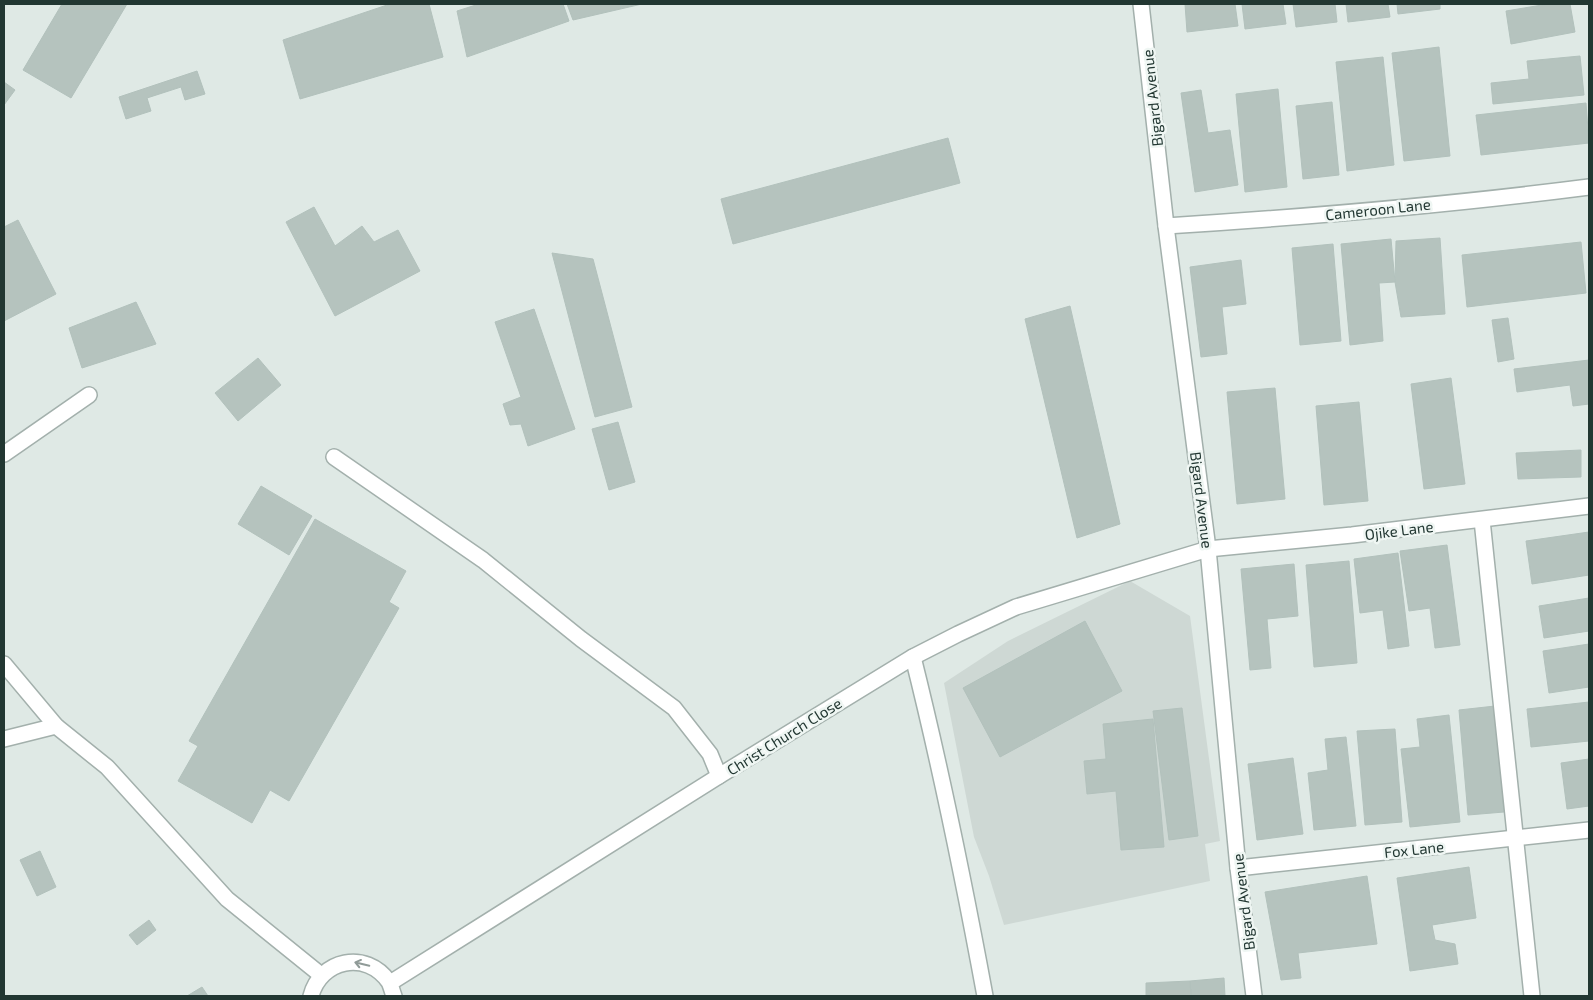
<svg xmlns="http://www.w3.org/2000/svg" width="1593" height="1000" viewBox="0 0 1593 1000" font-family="'Exo 2',sans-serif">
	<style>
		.built { fill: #ced8d4 }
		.building { fill: #b5c3be; stroke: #b2c1bc }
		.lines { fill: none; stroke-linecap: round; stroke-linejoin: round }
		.minor-casing { stroke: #a3b0ac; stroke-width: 18 }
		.minor { stroke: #fff; stroke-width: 15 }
		.oneway { stroke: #909b98 }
		.labels { text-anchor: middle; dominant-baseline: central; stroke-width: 5; stroke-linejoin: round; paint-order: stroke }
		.street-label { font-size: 15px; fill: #223732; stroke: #eff6f3 }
	</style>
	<rect width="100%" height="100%" fill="#dfe9e5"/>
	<path class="built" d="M1130,581L1190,616L1220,841L1205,844L1210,881L1004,925L989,876L974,837L944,683L1008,641Z"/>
	<g class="building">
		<path d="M62,4H127L71,98L23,70Z"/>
		<path d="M390,4H429L443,57L300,99L283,40Z"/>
		<path d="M479,4H563L569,21L467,57L457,11Z"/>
		<path d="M567,4H642L573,20Z"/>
		<path d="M1185,4H1235L1238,26L1187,32Z"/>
		<path d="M1242,4H1283L1286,24L1245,29Z"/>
		<path d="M1293,4H1335L1337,22L1296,27Z"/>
		<path d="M1346,4H1388L1390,17L1348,22Z"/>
		<path d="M1397,4H1440V9L1398,14Z"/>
		<path d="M1548,4H1570L1575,32L1511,44L1506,11Z"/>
		<path d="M1439,47L1450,156L1404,161L1392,53Z"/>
		<path d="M1580,56L1584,95L1493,104L1491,83L1529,79L1527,61Z"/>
		<path d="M1383,57L1394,165L1347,171L1336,62Z"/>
		<path d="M197,71L205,94L185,100L181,87L147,98L151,111L126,119L119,97Z"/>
		<path d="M4,82L15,90L4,105Z"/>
		<path d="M1278,89L1287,187L1245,192L1236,94Z"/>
		<path d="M1201,90L1208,133L1230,130L1238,185L1195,192L1181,93Z"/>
		<path d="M1332,102L1339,175L1303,179L1296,106Z"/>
		<path d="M1586,103L1589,143L1481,155L1476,115Z"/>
		<path d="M948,138L960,183L733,244L721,199Z"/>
		<path d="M314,207L335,246L362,226L374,242L398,230L420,271L335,316L286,222Z"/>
		<path d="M18,220L56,294L4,321V227Z"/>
		<path d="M1440,238L1445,314L1401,317L1395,282L1396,241Z"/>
		<path d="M1391,239L1395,282L1379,283L1383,341L1350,345L1341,244Z"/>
		<path d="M1581,242L1586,293L1467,307L1462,255Z"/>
		<path d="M1333,244L1341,341L1300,345L1292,248Z"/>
		<path d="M552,253L593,259L632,407L595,417Z"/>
		<path d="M1241,260L1246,304L1222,307L1227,354L1201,357L1190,267Z"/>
		<path d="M136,302L156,344L82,368L69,328Z"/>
		<path d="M1070,306L1120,524L1077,538L1025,319Z"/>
		<path d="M534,309L575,429L528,446L521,424L510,425L503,404L521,397L495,322Z"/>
		<path d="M1508,318L1514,359L1498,362L1492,320Z"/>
		<path d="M258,358L281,385L238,421L215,393Z"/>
		<path d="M1589,360V404L1573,406L1570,385L1517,392L1514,369Z"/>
		<path d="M1451,378L1465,484L1424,489L1411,384Z"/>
		<path d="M1275,388L1285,499L1237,504L1227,392Z"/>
		<path d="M1359,402L1368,501L1324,505L1316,406Z"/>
		<path d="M618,422L635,482L609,490L592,429Z"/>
		<path d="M1581,450V477L1518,479L1516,453Z"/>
		<path d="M261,486L312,516L289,555L238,524Z"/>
		<path d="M315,519L406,571L389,602L399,608L289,801L270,790L252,823L178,781L198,746L189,741Z"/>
		<path d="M1589,532V575L1532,584L1526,541Z"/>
		<path d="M1447,545L1460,645L1435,648L1430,608L1409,611L1400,551Z"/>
		<path d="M1398,553L1409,646L1388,649L1383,610L1360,613L1354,559Z"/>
		<path d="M1349,561L1357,663L1314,667L1306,565Z"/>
		<path d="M1294,564L1298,616L1267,619L1271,668L1250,670L1241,569Z"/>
		<path d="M1589,598V631L1544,638L1539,606Z"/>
		<path d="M1085,621L1122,691L1000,757L963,688Z"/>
		<path d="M1589,644V687L1549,693L1543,651Z"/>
		<path d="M1589,702V741L1531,747L1527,709Z"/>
		<path d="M1495,706L1504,812L1468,815L1459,710Z"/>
		<path d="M1182,708L1198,836L1169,840L1153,711Z"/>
		<path d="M1449,715L1460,822L1410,827L1401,749L1420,747L1417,719Z"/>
		<path d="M1153,719L1164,847L1121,850L1116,791L1087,794L1084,761L1106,759L1103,724Z"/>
		<path d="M1395,729L1402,822L1365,825L1357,731Z"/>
		<path d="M1346,737L1356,826L1314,830L1308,773L1328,770L1325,739Z"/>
		<path d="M1293,758L1303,834L1257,840L1248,764Z"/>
		<path d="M1589,759V806L1567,809L1561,763Z"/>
		<path d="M40,851L56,887L37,896L20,860Z"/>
		<path d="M1469,867L1476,918L1432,925L1435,940L1455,944L1458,964L1410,971L1397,878Z"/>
		<path d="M1367,876L1377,944L1298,953L1301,978L1281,980L1265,892Z"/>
		<path d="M149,920L156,930L137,945L129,935Z"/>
		<path d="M1224,978L1225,996H1191L1190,981Z"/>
		<path d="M1190,981L1191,996H1146V983Z"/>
		<path d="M202,987L208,996H187Z"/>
	</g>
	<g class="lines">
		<g class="minor-casing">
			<g id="minor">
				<path d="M1141,4L1166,226L1208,549L1238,868L1254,996"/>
				<path d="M1166,226C1307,217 1449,205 1589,187"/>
				<path d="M4,454L89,395"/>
				<path d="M334,457L483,560L581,639L674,708L710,754L719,776"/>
				<path d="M1482,520L1532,996"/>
				<path d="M913,657C941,769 964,882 985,996"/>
				<path d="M4,664L56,726L107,767L227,899L321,975"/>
				<path d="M4,739L56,726"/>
				<path d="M1238,868L1589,830"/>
				<path d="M390,983L719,776L913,657L958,634L1016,607L1208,549L1352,535L1589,506"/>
				<path d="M311,996C320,960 366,949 389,982C391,986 392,991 394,996"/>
			</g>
		</g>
		<use href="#minor" class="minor"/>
	</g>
	<defs><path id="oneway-shaft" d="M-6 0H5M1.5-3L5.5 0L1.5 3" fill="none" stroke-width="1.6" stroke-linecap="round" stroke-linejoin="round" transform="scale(1.25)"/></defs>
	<use class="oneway" href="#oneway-shaft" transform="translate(362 964) rotate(-167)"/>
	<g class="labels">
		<g class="street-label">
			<text transform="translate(1152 98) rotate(-96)">Bigard Avenue</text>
			<text transform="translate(1378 209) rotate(-6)">Cameroon Lane</text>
			<text transform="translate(1202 500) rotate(83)">Bigard Avenue</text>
			<text transform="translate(1399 530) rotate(-7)">Ojike Lane</text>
			<text transform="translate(784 736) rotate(-32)">Christ Church Close</text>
			<text transform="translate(1414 849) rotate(-6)">Fox Lane</text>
			<text transform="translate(1243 902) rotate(-97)">Bigard Avenue</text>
		</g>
	</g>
	<rect width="1593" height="1000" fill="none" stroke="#223732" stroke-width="10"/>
</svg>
